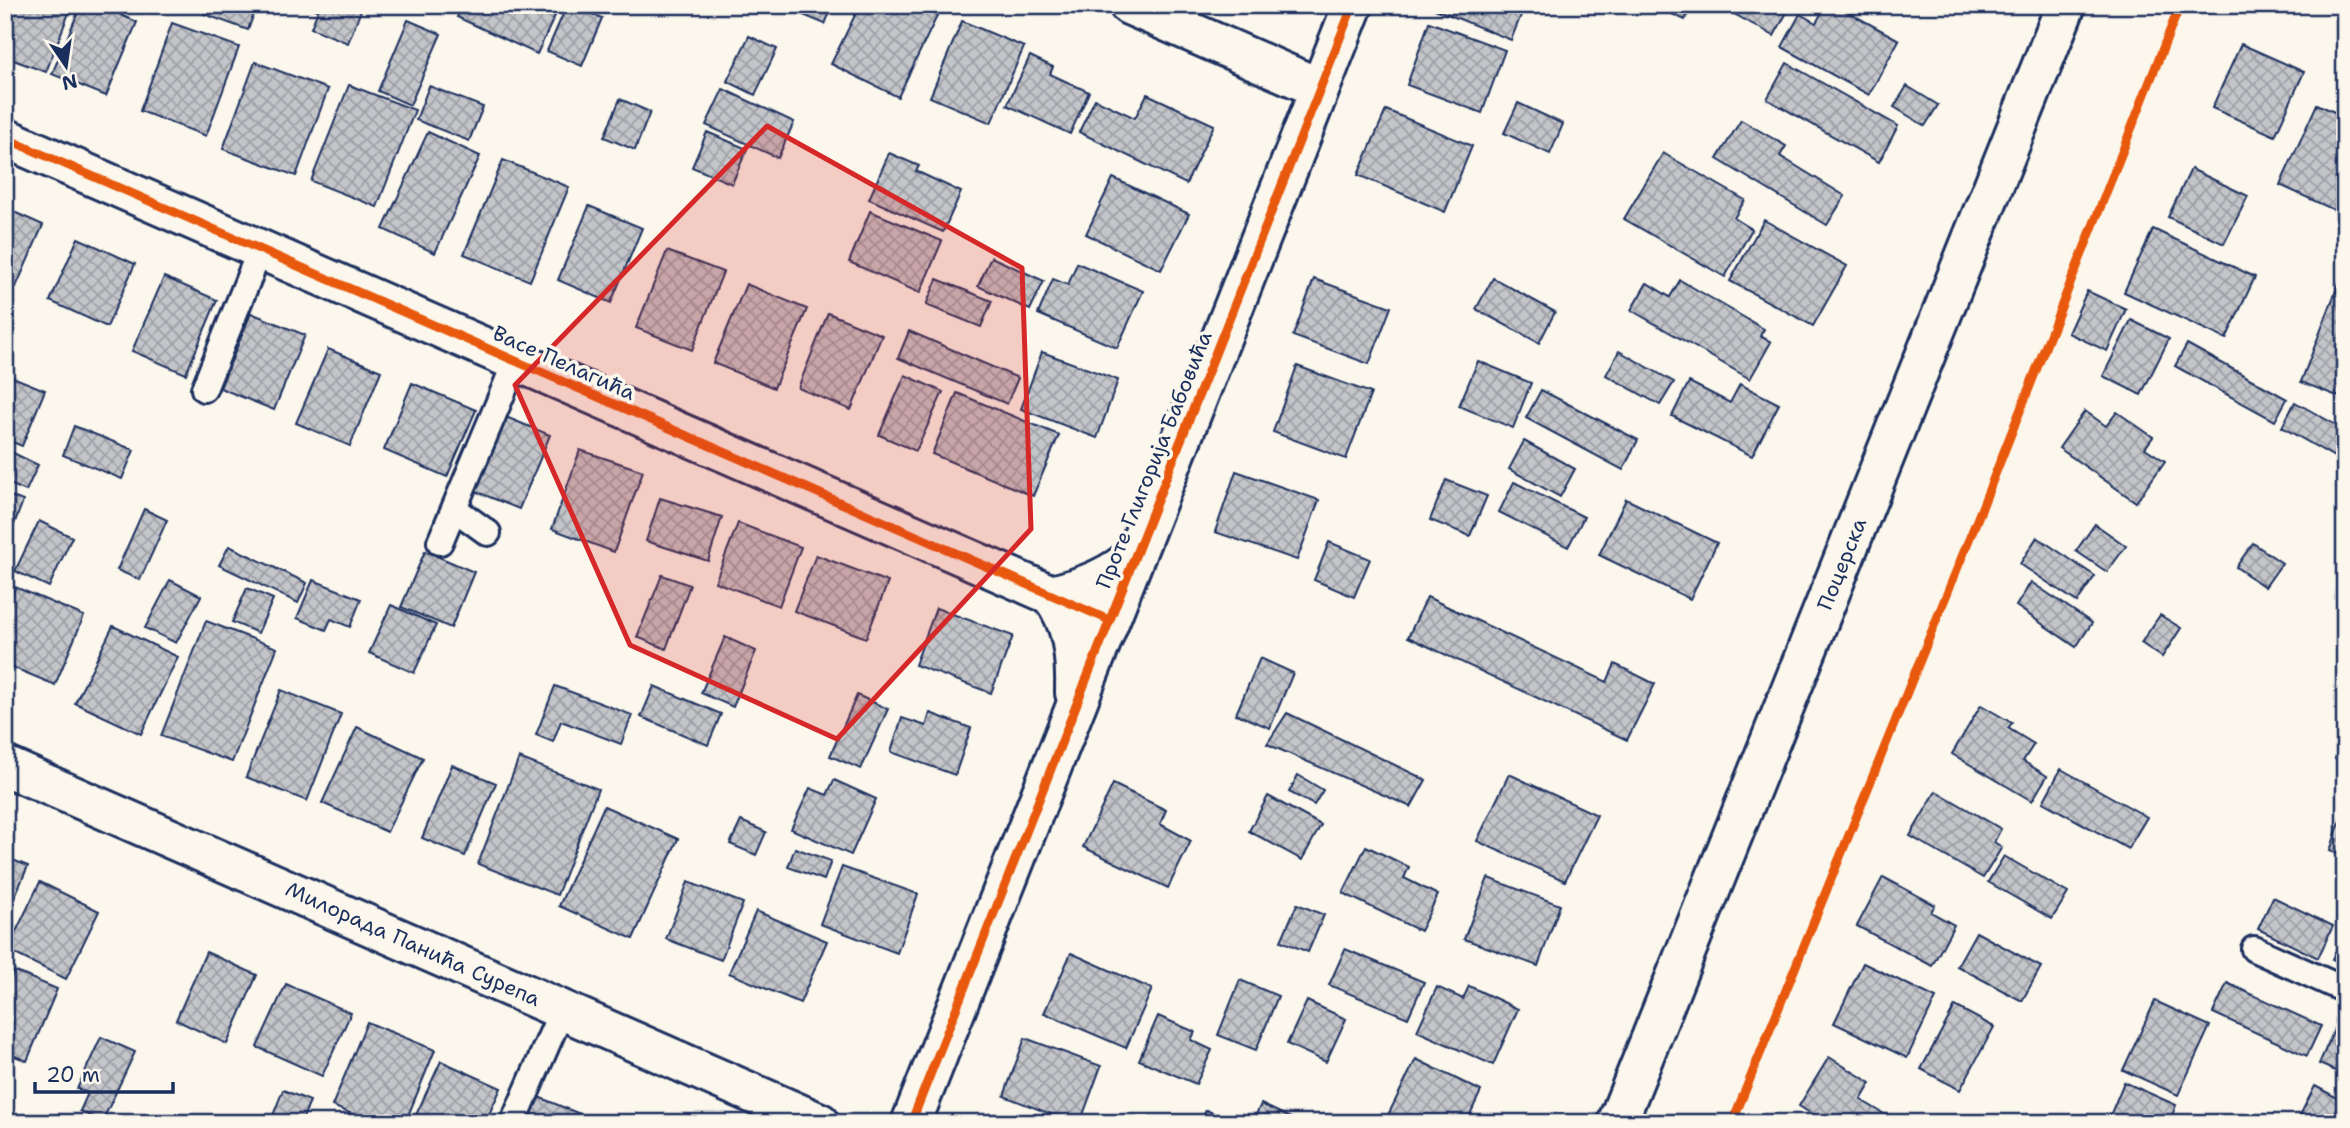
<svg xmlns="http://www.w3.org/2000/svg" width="2350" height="1128" viewBox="0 0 2350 1128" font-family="'Shantell Sans',sans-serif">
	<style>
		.building { fill: url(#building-cross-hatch); stroke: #1b2f5e; stroke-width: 2 }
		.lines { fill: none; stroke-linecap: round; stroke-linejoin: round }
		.lane-casing { stroke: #1b2f5e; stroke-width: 30 }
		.street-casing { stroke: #1b2f5e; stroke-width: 44 }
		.secondary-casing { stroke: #1b2f5e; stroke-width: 44 }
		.lane { stroke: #fbf7ec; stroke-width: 24 }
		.street { stroke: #fbf7ec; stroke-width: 38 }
		.secondary { stroke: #fbf7ec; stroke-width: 38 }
		.cycleway-casing { stroke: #fbf7ec; stroke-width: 13 }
		.cycleway { stroke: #e8590c; stroke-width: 9 }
		.marked { fill: #d62828; fill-opacity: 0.2; stroke: #d62828; stroke-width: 5; stroke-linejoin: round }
		.labels { text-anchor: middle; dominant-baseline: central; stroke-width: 7; stroke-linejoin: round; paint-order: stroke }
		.street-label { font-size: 21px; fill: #1b2f5e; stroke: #fbf7ec }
	</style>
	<defs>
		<pattern id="building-cross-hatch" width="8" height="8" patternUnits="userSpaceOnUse" patternTransform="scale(1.75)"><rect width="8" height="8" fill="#c3c5c9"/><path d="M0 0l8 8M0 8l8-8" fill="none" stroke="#9ea0a6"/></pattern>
	</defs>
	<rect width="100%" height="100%" fill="#fbf7ec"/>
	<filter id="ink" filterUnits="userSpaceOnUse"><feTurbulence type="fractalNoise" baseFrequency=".0143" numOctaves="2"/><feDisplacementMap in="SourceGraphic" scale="14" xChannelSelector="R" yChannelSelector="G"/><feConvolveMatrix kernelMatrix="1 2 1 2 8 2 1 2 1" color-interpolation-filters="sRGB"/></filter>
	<g filter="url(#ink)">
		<g class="building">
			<path d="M5,5H72L46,72L5,57Z"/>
			<path d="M81,5H98L137,22L106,96L52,74Z"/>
			<path d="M208,5H257L248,30L204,14Z"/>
			<path d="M305,5H363L348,43L311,28L318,10Z"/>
			<path d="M463,5H560L537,54L457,17Z"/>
			<path d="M567,5H589L587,12L602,18L582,66L547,51Z"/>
			<path d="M779,5H833L825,24Z"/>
			<path d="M860,5H930L940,10L898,97L831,64Z"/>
			<path d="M1433,5H1525L1511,40L1432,8Z"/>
			<path d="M1652,5H1692L1685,20Z"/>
			<path d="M1718,5H1791L1774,36Z"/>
			<path d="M1826,5H1835L1899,40L1869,95L1782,47L1800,14L1816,23Z"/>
			<path d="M408,20L441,34L410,105L378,91Z"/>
			<path d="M962,21L1024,47L991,123L930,97Z"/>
			<path d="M1429,22L1505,50L1482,113L1407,85Z"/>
			<path d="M172,23L239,47L206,136L140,111Z"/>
			<path d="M749,36L777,49L755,95L727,81Z"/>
			<path d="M2241,44L2304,72L2275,136L2212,108Z"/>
			<path d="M1030,56L1053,67L1050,74L1089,92L1070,134L1007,105Z"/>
			<path d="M255,62L328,89L296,176L223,149Z"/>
			<path d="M1787,63L1898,126L1879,162L1767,99Z"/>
			<path d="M349,85L415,110L377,207L311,181Z"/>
			<path d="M429,86L483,107L469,141L416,120Z"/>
			<path d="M1907,86L1938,105L1925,126L1894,107Z"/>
			<path d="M723,89L794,122L778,158L706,125Z"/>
			<path d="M1147,94L1214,125L1186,184L1079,132L1095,99L1135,118Z"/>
			<path d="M620,99L650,112L635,150L604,137Z"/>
			<path d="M1518,103L1563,124L1550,154L1504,133Z"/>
			<path d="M2317,104L2345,117V215L2280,185Z"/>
			<path d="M1386,110L1472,146L1445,212L1358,175Z"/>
			<path d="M1741,120L1786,146L1780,156L1845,196L1827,225L1717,159Z"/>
			<path d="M428,132L480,156L435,253L383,229Z"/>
			<path d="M707,132L747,149L732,184L692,167Z"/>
			<path d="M889,153L919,166L916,171L961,192L943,232L869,199Z"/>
			<path d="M1663,153L1745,200L1734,218L1752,229L1725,277L1624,219Z"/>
			<path d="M503,160L569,187L530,281L464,254Z"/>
			<path d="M2191,169L2248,196L2224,244L2168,217Z"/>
			<path d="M1113,178L1189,214L1161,270L1086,234Z"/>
			<path d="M589,206L642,228L611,303L558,280Z"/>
			<path d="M5,208L43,225L16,287L5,282Z"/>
			<path d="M870,211L942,241L920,293L849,262Z"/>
			<path d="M1764,220L1847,266L1813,326L1730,281Z"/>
			<path d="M2153,229L2255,277L2226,339L2124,292Z"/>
			<path d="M78,238L135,264L107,327L50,301Z"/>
			<path d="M667,251L723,272L692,350L636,328Z"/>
			<path d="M991,257L1044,281L1030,310L978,286Z"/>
			<path d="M1077,263L1143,291L1117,348L1038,314L1053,279L1068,285Z"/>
			<path d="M2345,267V399L2301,382Z"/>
			<path d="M164,277L217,300L186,374L132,351Z"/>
			<path d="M1493,278L1555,312L1539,343L1476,309Z"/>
			<path d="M937,279L992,301L981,327L926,305Z"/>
			<path d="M1314,279L1391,307L1369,364L1293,336Z"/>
			<path d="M1680,280L1764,329L1760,336L1771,342L1750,379L1631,310L1647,283L1670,297Z"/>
			<path d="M746,284L807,309L774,388L713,363Z"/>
			<path d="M2087,291L2126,309L2107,351L2068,333Z"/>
			<path d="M251,313L305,335L274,410L220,388Z"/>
			<path d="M828,313L882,335L851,410L798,388Z"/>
			<path d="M2131,320L2169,339L2141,395L2103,376Z"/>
			<path d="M909,331L1018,378L1007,404L898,358Z"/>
			<path d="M2187,344L2287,399L2275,421L2175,366Z"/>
			<path d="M328,349L381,371L350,446L296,423Z"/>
			<path d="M1619,351L1674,382L1660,405L1606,375Z"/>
			<path d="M1042,352L1118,380L1097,438L1021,409Z"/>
			<path d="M1478,361L1531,383L1513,428L1459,406Z"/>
			<path d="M1297,366L1371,393L1346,459L1273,432Z"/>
			<path d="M5,374L45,390L22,446L5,439Z"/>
			<path d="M905,375L943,392L916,451L879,435Z"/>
			<path d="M1689,382L1730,403L1740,384L1779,404L1752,456L1672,416Z"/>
			<path d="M412,383L476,410L447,477L384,450Z"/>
			<path d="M1541,390L1638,440L1623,470L1526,418Z"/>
			<path d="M957,393L1059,435L1033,496L932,454Z"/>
			<path d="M2295,402L2345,430V463L2282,427Z"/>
			<path d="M2085,411L2106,426L2117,412L2153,437L2145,448L2165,461L2136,502L2059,448Z"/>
			<path d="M496,413L550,435L519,509L465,487Z"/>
			<path d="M74,426L134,450L122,479L63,455Z"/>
			<path d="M1524,441L1575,469L1560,497L1509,469Z"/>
			<path d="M5,449L38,465L26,491L5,482Z"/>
			<path d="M580,450L643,471L614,552L552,529Z"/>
			<path d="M1236,471L1319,500L1297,560L1215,532Z"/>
			<path d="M1446,480L1487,496L1470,536L1430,520Z"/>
			<path d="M1514,482L1584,517L1568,547L1499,512Z"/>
			<path d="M5,494L23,501L5,548Z"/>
			<path d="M660,498L722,517L708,561L646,541Z"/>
			<path d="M1626,499L1717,543L1690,599L1599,555Z"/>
			<path d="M144,509L167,520L140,580L117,570Z"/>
			<path d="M39,521L72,537L49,587L15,571Z"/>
			<path d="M738,523L801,547L779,606L715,582Z"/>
			<path d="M2095,524L2126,546L2107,572L2076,551Z"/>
			<path d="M2037,537L2095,576L2077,602L2020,564Z"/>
			<path d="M1329,542L1370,559L1354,597L1314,580Z"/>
			<path d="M2253,543L2282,563L2265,587L2236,567Z"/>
			<path d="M229,546L307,583L298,603L219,565Z"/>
			<path d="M425,551L474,572L451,628L401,607Z"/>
			<path d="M816,555L888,582L866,638L794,611Z"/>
			<path d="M662,575L690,585L666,649L637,637Z"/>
			<path d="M170,580L201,596L176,643L145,628Z"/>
			<path d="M313,580L361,599L350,627L331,619L326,630L297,618Z"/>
			<path d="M2031,582L2092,623L2076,647L2016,606Z"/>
			<path d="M15,587L84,616L55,685L5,664V611Z"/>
			<path d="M247,588L273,599L258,633L232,622Z"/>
			<path d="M1427,597L1607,682L1615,664L1655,684L1627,740L1408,637Z"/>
			<path d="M391,605L436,625L414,673L369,653Z"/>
			<path d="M936,608L1013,636L991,693L915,665Z"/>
			<path d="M2160,615L2181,628L2162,657L2141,643Z"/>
			<path d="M206,621L277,648L232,762L161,736Z"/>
			<path d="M113,626L178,657L141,734L75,703Z"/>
			<path d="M725,637L756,651L733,707L701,693Z"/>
			<path d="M1260,658L1293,673L1270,728L1236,714Z"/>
			<path d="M555,686L632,715L621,744L561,721L553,742L536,735Z"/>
			<path d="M654,686L721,714L708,745L641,717Z"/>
			<path d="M281,690L341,714L307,801L246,777Z"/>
			<path d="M857,695L888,709L861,769L830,756Z"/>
			<path d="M1981,705L2012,723L2008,728L2034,744L2023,761L2047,776L2032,801L1952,754Z"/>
			<path d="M930,713L971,728L955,775L891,752L902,718L926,726Z"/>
			<path d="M1287,713L1426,780L1411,807L1267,744Z"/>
			<path d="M357,727L423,758L387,832L322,803Z"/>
			<path d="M2344,736H2345V763L2335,759Z"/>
			<path d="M519,758L598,789L557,895L478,864Z"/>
			<path d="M452,765L496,783L465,856L422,838Z"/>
			<path d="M2061,769L2147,817L2128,849L2043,802Z"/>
			<path d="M1509,774L1597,815L1565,881L1477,841Z"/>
			<path d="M1298,775L1323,790L1314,805L1289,792Z"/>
			<path d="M834,780L876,799L851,855L791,829L810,788L827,795Z"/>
			<path d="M1113,784L1166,810L1160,824L1191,841L1168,888L1083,847Z"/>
			<path d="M1936,791L2001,829L1994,842L2002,847L1983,878L1910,836Z"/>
			<path d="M1268,796L1321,825L1302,860L1249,831Z"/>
			<path d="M604,806L678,839L633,939L559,906Z"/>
			<path d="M2345,806V856L2330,851Z"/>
			<path d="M741,821L766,832L756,855L730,844Z"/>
			<path d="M1366,846L1409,867L1404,878L1438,895L1420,931L1343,893Z"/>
			<path d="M795,848L831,861L824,880L788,867Z"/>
			<path d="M2004,856L2068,893L2052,919L1988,882Z"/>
			<path d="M5,857L28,866L5,919Z"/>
			<path d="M842,867L918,894L897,953L820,924Z"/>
			<path d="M1883,877L1935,905L1931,912L1954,925L1932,966L1857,926Z"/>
			<path d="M1488,878L1560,905L1538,966L1464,939Z"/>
			<path d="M40,882L99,911L66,979L7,950Z"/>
			<path d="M688,882L743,903L721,960L666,939Z"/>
			<path d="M2273,897L2333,926L2318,958L2258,929Z"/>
			<path d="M1297,904L1324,915L1308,952L1281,941Z"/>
			<path d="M756,911L827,941L800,1003L729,973Z"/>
			<path d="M2345,931V965L2332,959Z"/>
			<path d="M1976,932L2041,967L2022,1001L1957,966Z"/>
			<path d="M1345,949L1424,982L1408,1018L1329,985Z"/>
			<path d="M206,952L257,975L227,1044L176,1020Z"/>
			<path d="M1071,953L1152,989L1126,1048L1044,1013Z"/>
			<path d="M1863,963L1936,998L1907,1058L1834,1023Z"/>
			<path d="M14,971L57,989L27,1061L5,1052V990Z"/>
			<path d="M1240,980L1278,996L1256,1050L1218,1035Z"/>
			<path d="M2227,983L2321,1026L2307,1056L2213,1013Z"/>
			<path d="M286,984L351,1013L322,1076L257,1047Z"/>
			<path d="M1469,986L1518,1009L1493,1065L1417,1031L1437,987L1463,999Z"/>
			<path d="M1307,1001L1346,1019L1326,1062L1287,1044Z"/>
			<path d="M2155,1001L2210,1026L2178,1095L2123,1070Z"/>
			<path d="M2345,1005V1075L2319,1064Z"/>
			<path d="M1955,1006L1994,1027L1960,1090L1921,1069Z"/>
			<path d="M1158,1016L1195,1032L1191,1040L1212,1050L1196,1084L1139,1060Z"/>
			<path d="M367,1022L435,1050L405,1123H374L332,1106Z"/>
			<path d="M101,1037L135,1052L102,1122L80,1111L88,1093L77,1089Z"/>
			<path d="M1025,1038L1101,1066L1080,1123H1074L1004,1096Z"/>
			<path d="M1829,1057L1871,1083L1861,1100L1899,1123H1826L1799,1106Z"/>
			<path d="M1416,1059L1481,1091L1466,1123H1384Z"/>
			<path d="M441,1061L501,1088L485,1123H433L416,1115Z"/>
			<path d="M2124,1082L2176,1105L2169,1123H2107Z"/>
			<path d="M2315,1086L2341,1100L2331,1119L2338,1123H2296Z"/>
			<path d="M283,1090L310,1101L301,1123H270Z"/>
			<path d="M531,1094L585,1116L582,1123H519Z"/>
			<path d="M1261,1104L1301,1123H1252Z"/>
			<path d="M1206,1110L1231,1121V1123H1200Z"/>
		</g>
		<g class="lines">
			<g class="lane-casing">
				<g id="lane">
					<path d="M204,389L260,250"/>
					<path d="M455,509L488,533"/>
					<path d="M440,542L516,361"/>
					<path d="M2254,949L2345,990"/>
					<path d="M513,1123L562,1010"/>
				</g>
			</g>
			<g class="street-casing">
				<g id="street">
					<path d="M1129,5L1319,88"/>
					<path d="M5,138L1109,620"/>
					<path d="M1075,693C1076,657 1073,623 1051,595C1082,588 1113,577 1136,554"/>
					<path d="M5,766L820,1123"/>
					<path d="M911,1123L1353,5"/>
				</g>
			</g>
			<g class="secondary-casing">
				<path id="secondary" d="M1617,1123L2066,5"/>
			</g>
			<use href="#lane" class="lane"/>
			<use href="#street" class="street"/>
			<use href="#secondary" class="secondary"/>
			<g class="cycleway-casing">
				<g id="cycleway">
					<path d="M5,138L1109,620"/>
					<path d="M911,1123L1353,5"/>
					<path d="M1732,1123L1981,510L2180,5"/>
				</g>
			</g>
			<use href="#cycleway" class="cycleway"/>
		</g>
	</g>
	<path class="marked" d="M767,126L1022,268L1031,529L837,739L630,645L515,385Z"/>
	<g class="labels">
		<g class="street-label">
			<text transform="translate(564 363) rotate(24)">Васе Пелагића</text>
			<text transform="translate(1154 460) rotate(-68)">Проте Глигорија Бабовића</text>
			<text transform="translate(1842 564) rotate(-68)">Поцерска</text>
			<text transform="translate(413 944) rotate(24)">Милорада Панића Сурепа</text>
		</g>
	</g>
	<rect width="2350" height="1128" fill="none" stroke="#fbf7ec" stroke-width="28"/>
	<rect x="14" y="14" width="2322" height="1100" fill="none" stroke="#1b2f5e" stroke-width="2.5" filter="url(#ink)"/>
	<g transform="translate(66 66) rotate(167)" stroke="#fbf7ec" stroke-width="5" paint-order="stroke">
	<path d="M0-5L12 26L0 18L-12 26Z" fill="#1b2f5e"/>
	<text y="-10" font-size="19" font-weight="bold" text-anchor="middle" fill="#1b2f5e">N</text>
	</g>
	<path d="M35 1082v10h138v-10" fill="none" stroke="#1b2f5e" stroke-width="3.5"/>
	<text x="46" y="1082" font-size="21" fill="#1b2f5e" stroke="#fbf7ec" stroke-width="5" paint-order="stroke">20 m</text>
</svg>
